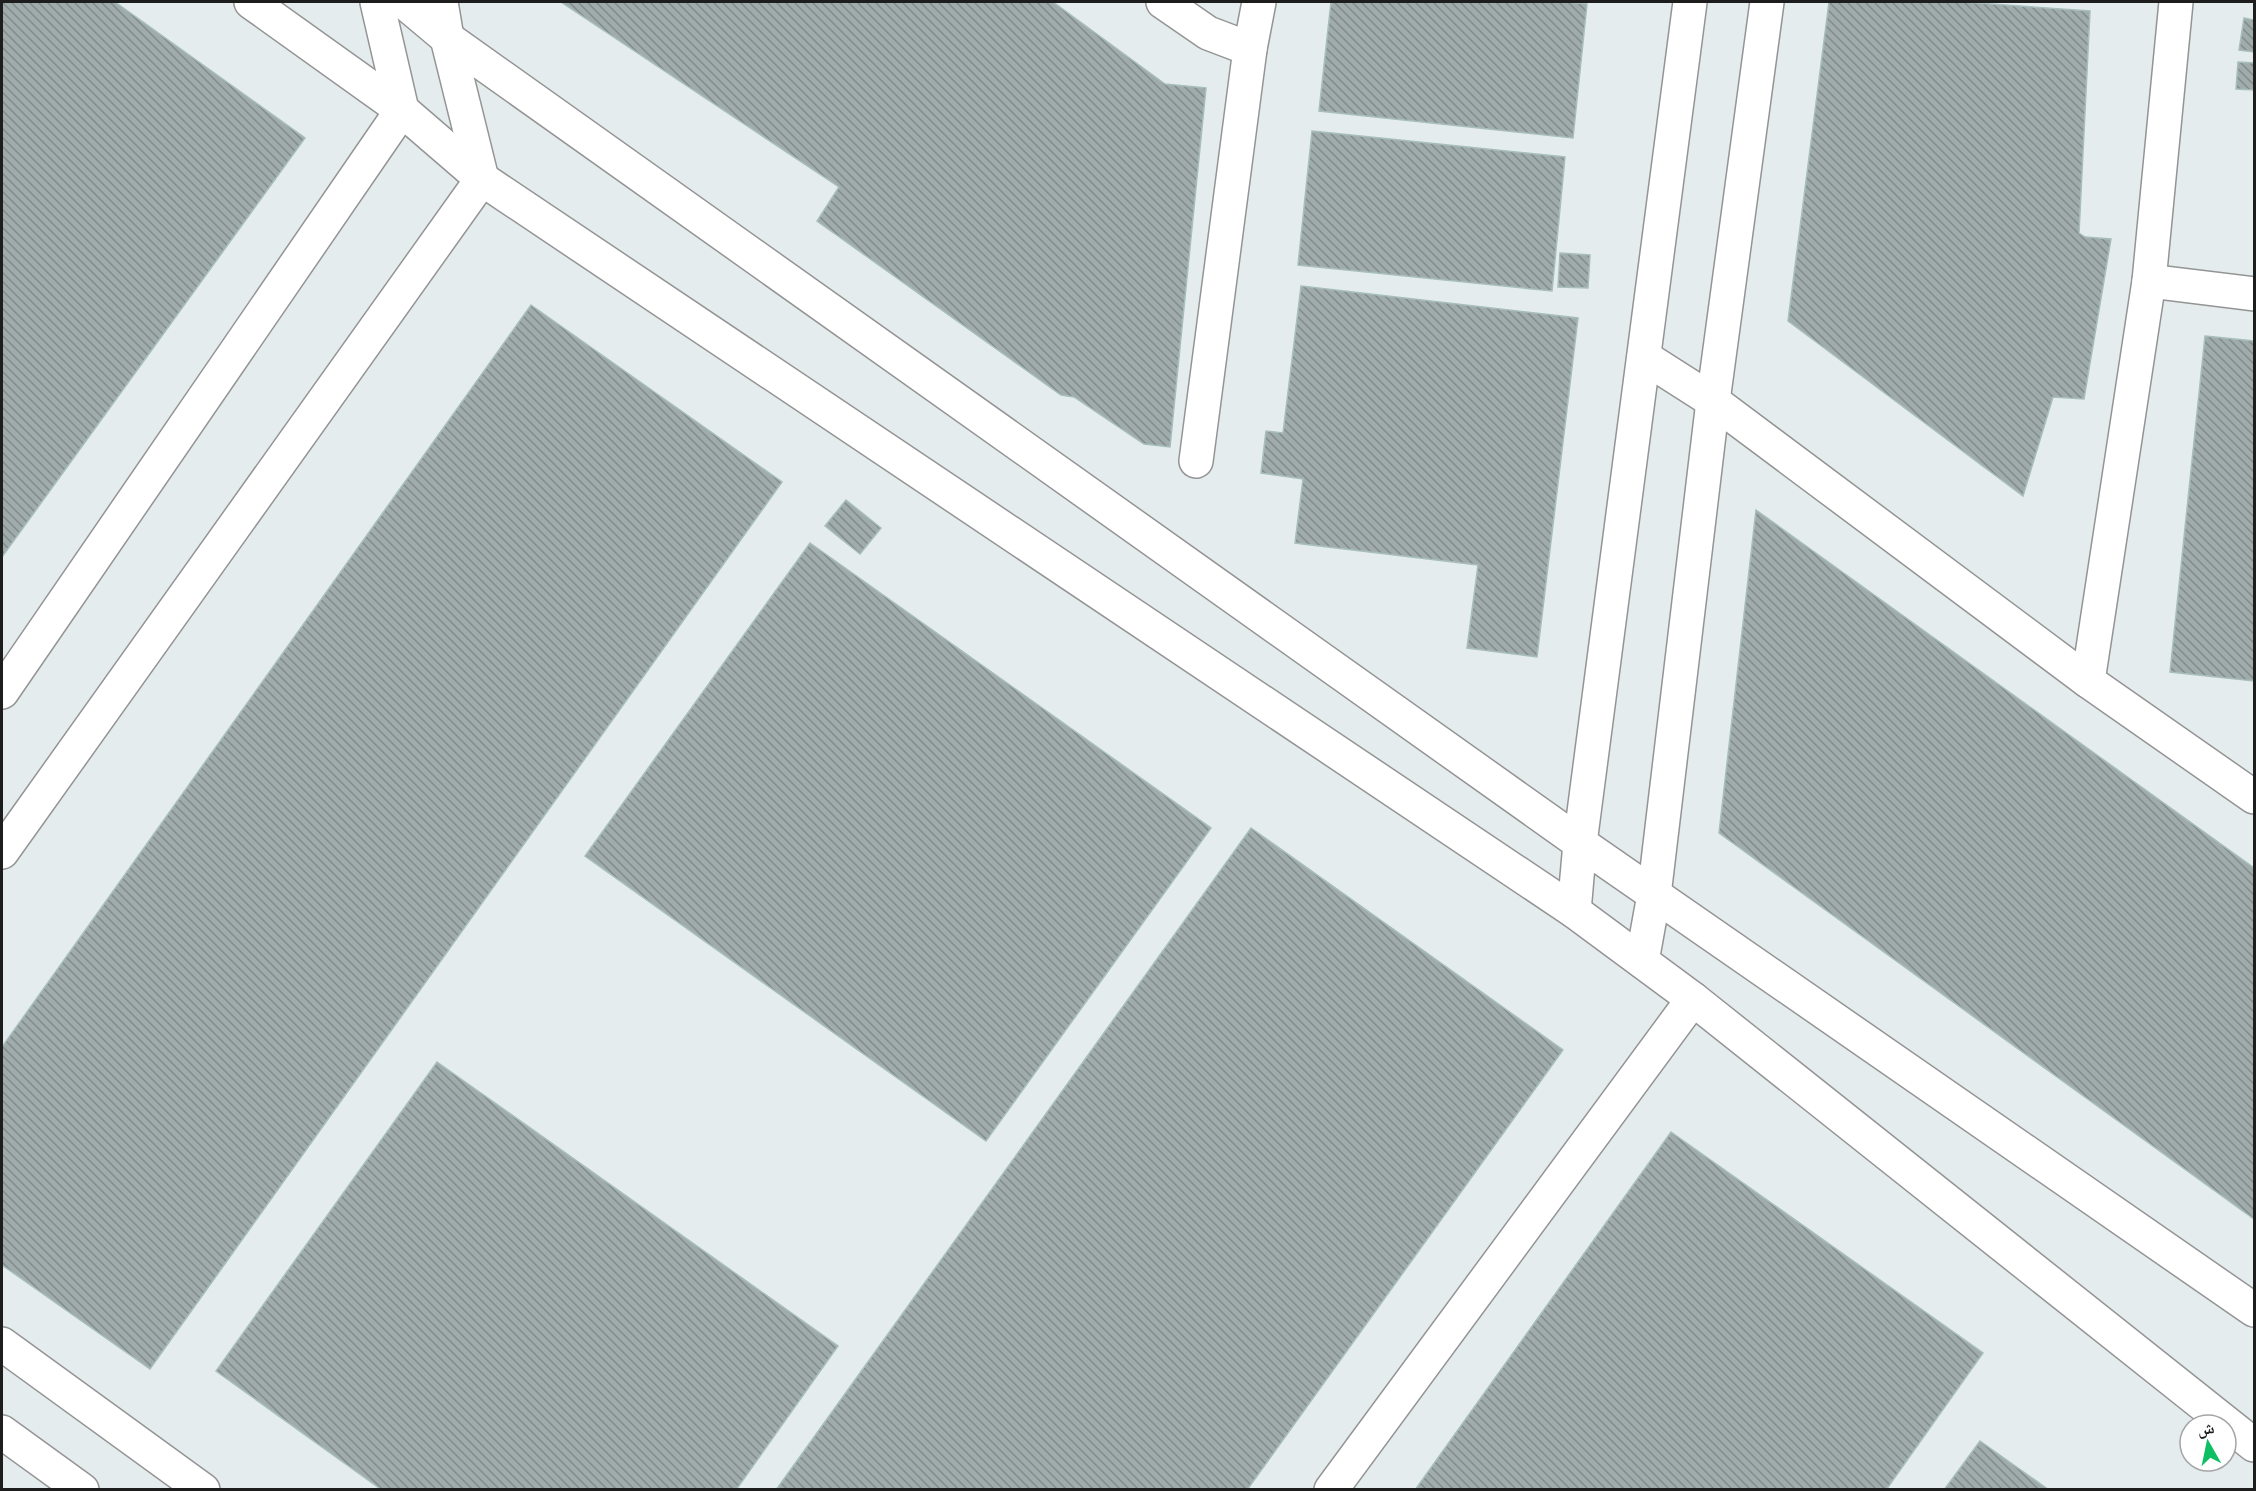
<svg xmlns="http://www.w3.org/2000/svg" width="2256" height="1491" viewBox="0 0 2256 1491" font-family="Inter,'Noto Naskh Arabic',sans-serif">
	<style>
		.building { fill: url(#building-back-hatch); stroke: #a7bebd; stroke-width: 1.5 }
		.lines { fill: none; stroke-linecap: round; stroke-linejoin: round }
		.street-casing { stroke: #949494; stroke-width: 36 }
		.street { stroke: #fff; stroke-width: 33 }
	</style>
	<defs>
		<pattern id="building-back-hatch" width="6" height="6" patternUnits="userSpaceOnUse" patternTransform="scale(1.5)"><rect width="6" height="6" fill="#a0acab"/><path d="M-1 5l2 2M0 0l6 6M5-1l2 2" fill="none" stroke="#828b8b"/></pattern>
	</defs>
	<rect width="100%" height="100%" fill="#e4ecee"/>
	<g class="building">
		<path d="M2,2H115L305,138L2,557Z"/>
		<path d="M561,2H1053L1165,84L1206,88L1170,447L1144,444L1074,397L1061,395L817,221L839,187Z"/>
		<path d="M1331,2H1565L1587,4L1573,138L1319,111Z"/>
		<path d="M1829,2H1963L2090,11L2079,233L2085,237L2111,239L2084,399L2053,397L2023,496L1788,321Z"/>
		<path d="M2244,18L2254,20V52L2239,50Z"/>
		<path d="M2238,62L2254,63V90L2236,89Z"/>
		<path d="M1312,131L1565,157L1552,291L1298,265Z"/>
		<path d="M1560,253L1590,255L1588,288L1558,287Z"/>
		<path d="M1301,286L1578,318L1537,657L1467,648L1478,565L1295,543L1303,479L1261,473L1266,431L1283,433Z"/>
		<path d="M531,305L782,482L150,1369L2,1265V1047Z"/>
		<path d="M2205,336L2254,341V681L2170,672Z"/>
		<path d="M846,500L881,528L860,554L825,526Z"/>
		<path d="M1756,510L2254,868V1219L1719,833Z"/>
		<path d="M810,543L1211,828L986,1141L585,856Z"/>
		<path d="M1251,828L1563,1050L1247,1490H776Z"/>
		<path d="M437,1062L838,1346L736,1490H382L216,1371Z"/>
		<path d="M1671,1132L1983,1353L1886,1490H1415Z"/>
		<path d="M1980,1441L2049,1490H1944Z"/>
	</g>
	<g class="lines">
		<g class="street-casing">
			<g id="street">
				<path d="M251,2L402,110L482,179L1574,911L1693,999L2254,1445"/>
				<path d="M404,2L447,38L1580,843L2254,1310"/>
				<path d="M1163,2L1208,33L1250,49"/>
				<path d="M2149,281L2254,294"/>
				<path d="M1644,357L1713,401L2088,681L2254,797"/>
				<path d="M1196,461L1250,49L1259,2"/>
				<path d="M2088,681L2149,281L2176,2"/>
				<path d="M2,692L402,110L377,2"/>
				<path d="M2,852L482,179L447,38L441,2"/>
				<path d="M1574,911L1580,843L1690,2"/>
				<path d="M1642,961L1654,895L1713,401L1767,2"/>
				<path d="M2,1344L203,1490"/>
				<path d="M2,1432L82,1490"/>
				<path d="M1331,1490L1693,999"/>
			</g>
		</g>
		<use href="#street" class="street"/>
	</g>
	<rect width="2256" height="1491" fill="none" stroke="#1d1d1d" stroke-width="6"/>
	<g transform="translate(2208 1443) rotate(351)"><circle r="28" fill="#ffffff" stroke="#a5a5a5" stroke-width="1.5"/>
	<path d="M0-4.5L10 22L0 15L-10 22Z" fill="#0dbe63"/>
	<text y="-9" font-size="16" font-weight="bold" text-anchor="middle" fill="#1d1d1d">ش</text>
	</g>
</svg>
